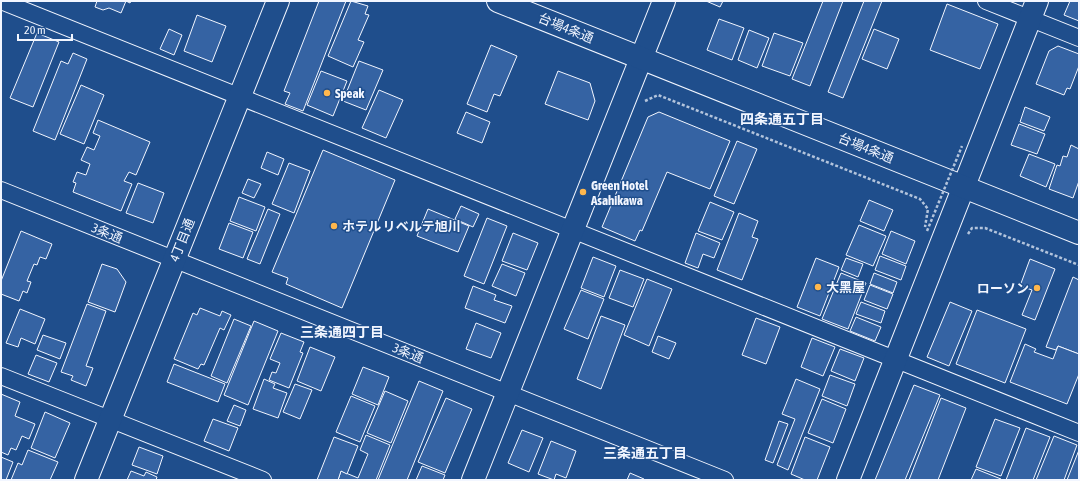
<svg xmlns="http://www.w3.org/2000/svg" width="1080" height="481" viewBox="0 0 1080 481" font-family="'Asap Condensed','Noto Sans JP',sans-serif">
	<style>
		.building { fill: #3563a3; stroke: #f2f6ff }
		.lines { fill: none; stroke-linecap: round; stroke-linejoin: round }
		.street-casing { stroke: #f2f6ff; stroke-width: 18 }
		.secondary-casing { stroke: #f2f6ff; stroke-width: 24 }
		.highway-casing { stroke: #f2f6ff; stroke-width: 24 }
		.path { stroke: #b3c4dc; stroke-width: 2.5; stroke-dasharray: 3 2; stroke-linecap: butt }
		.street { stroke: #1f4e8c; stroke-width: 16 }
		.secondary { stroke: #1f4e8c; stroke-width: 22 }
		.highway { stroke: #1f4e8c; stroke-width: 22 }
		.path-bridge { stroke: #b3c4dc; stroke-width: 2.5; stroke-dasharray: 3 2; stroke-linecap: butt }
		.poi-dot { fill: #ffb74d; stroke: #1f4e8c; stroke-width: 1.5 }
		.labels { text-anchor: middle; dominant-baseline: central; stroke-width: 3; stroke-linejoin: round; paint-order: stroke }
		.street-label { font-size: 13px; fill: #f2f6ff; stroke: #1f4e8c }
		.poi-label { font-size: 13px; font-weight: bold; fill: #f2f6ff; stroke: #1f4e8c; text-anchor: start }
		.neighbourhood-label { font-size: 14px; font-weight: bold; fill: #f2f6ff; stroke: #1f4e8c }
	</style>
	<rect width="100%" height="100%" fill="#1f4e8c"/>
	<g class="building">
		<path d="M97,1H131L130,3L126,1L121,13L109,8L103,10L95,7Z"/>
		<path d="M319,1H346L303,111L285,104L290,93L284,91Z"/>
		<path d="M351,1L368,6L365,14L369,15L358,40L364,42L353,67L328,56Z"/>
		<path d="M706,1H723L720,7Z"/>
		<path d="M823,1H843L810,86L792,79Z"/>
		<path d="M864,1H882L843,98L828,92Z"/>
		<path d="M1070,1H1079V21L1064,15Z"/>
		<path d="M947,4L998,24L980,69L930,50Z"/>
		<path d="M197,15L226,26L212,62L184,51Z"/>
		<path d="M719,19L744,28L732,60L707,50Z"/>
		<path d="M169,29L182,35L174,55L160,49Z"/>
		<path d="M874,29L899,39L887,69L862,59Z"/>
		<path d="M749,30L769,38L757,68L738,60Z"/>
		<path d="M37,33L59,42L33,107L10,98Z"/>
		<path d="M774,33L803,43L790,76L762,66Z"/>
		<path d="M491,45L517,56L500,96L494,94L487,112L467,104Z"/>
		<path d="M1058,46L1079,54V66L1070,89L1067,88L1064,95L1036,84L1049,51Z"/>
		<path d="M73,53L87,59L55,140L33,131L61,61L68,64Z"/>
		<path d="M359,61L383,70L366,110L343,101Z"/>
		<path d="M321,71L347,81L333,116L307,105Z"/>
		<path d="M558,71L590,83L595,101L588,120L545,104Z"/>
		<path d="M81,85L104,95L84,144L60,134Z"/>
		<path d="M379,90L403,100L386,138L362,128Z"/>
		<path d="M1025,107L1050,117L1044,131L1020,122Z"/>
		<path d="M466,112L490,122L482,143L457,133Z"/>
		<path d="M659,112L730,141L710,189L667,172L642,231L640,230L635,241L602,227L648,117Z"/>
		<path d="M98,120L150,142L136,175L129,172L124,181L132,184L121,211L73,192L76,183L73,182L77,172L86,175L90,164L81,160L87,147L94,150L100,136L93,133Z"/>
		<path d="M1019,124L1045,134L1037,154L1011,145Z"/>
		<path d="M737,141L757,149L734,204L714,196Z"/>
		<path d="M1071,145L1079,149V181L1073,198L1049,189L1057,165L1060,166L1063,156L1067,157Z"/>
		<path d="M323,150L395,180L342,308L286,284L288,278L272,272Z"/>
		<path d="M267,152L284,159L278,175L261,168Z"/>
		<path d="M1029,154L1055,164L1046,187L1020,176Z"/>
		<path d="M289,163L310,171L294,213L272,204Z"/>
		<path d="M248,179L261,184L254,198L242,193Z"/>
		<path d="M138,183L164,193L153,223L126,213Z"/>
		<path d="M239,197L265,207L256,231L230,221Z"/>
		<path d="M869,200L893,210L884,231L860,221Z"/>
		<path d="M710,202L734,212L722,240L698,231Z"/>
		<path d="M461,206L479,214L473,227L455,219Z"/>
		<path d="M268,209L280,214L260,264L247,259Z"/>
		<path d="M428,209L469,226L458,252L417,236Z"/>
		<path d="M739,213L758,221L752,237L758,239L742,280L717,270Z"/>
		<path d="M487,218L507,226L484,284L464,276Z"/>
		<path d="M229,223L253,232L243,258L219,249Z"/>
		<path d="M859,225L886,236L873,266L846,255Z"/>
		<path d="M21,231L52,244L46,259L40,257L37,265L34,264L27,281L31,282L27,293L23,291L19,301L1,294V281Z"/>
		<path d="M891,231L915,241L906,264L882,254Z"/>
		<path d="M513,233L538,243L527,270L502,261Z"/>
		<path d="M696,233L720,243L714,258L703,254L698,268L685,263Z"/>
		<path d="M880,256L906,266L901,280L875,270Z"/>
		<path d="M593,257L616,266L604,297L581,288Z"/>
		<path d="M816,258L839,267L820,316L797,307Z"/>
		<path d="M846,258L863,264L858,277L841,270Z"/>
		<path d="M1030,259L1055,269L1035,320L1022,315L1032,290L1020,286Z"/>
		<path d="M102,264L117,269L126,282L115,312L88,302Z"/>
		<path d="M502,264L525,273L516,296L492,286Z"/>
		<path d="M620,270L644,279L633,307L609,298Z"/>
		<path d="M841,273L866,283L848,329L822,319Z"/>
		<path d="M874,273L897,282L893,293L870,284Z"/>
		<path d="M1073,277L1079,280V354L1058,346L1056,350L1046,347Z"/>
		<path d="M647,279L672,289L649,346L624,335Z"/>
		<path d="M870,285L893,294L887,309L864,300Z"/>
		<path d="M473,286L496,295L494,300L512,306L505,323L465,308Z"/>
		<path d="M581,290L604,299L588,339L564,329Z"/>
		<path d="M861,302L885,311L881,323L856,314Z"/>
		<path d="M950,302L972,311L949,366L927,357Z"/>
		<path d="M87,304L106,311L86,366L93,368L86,386L71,380L73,376L61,372Z"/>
		<path d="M200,308L220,316L222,311L231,315L224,330L220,328L204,365L201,364L198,369L174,359L193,313L197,315Z"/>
		<path d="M20,309L45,319L35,344L21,338L18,347L6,343Z"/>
		<path d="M977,310L1026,329L1005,383L956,364Z"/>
		<path d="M601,316L625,325L601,389L577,379Z"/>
		<path d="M856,317L881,327L875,341L850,331Z"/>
		<path d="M756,318L780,327L766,364L742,355Z"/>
		<path d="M234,319L251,326L227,383L211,376Z"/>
		<path d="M254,321L278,331L248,405L224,395Z"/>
		<path d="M476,323L501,333L491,358L466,349Z"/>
		<path d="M281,333L304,342L300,352L303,353L289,388L269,380L272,372L276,373L280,363L270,359Z"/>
		<path d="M43,335L66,343L60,359L37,350Z"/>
		<path d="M658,336L676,343L669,359L652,352Z"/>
		<path d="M812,338L835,347L823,376L801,367Z"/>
		<path d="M1025,344L1036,349L1034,352L1053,359L1058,346L1079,354V374L1067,404L1010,382Z"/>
		<path d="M310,347L335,357L321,391L297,381Z"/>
		<path d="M840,349L864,358L855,381L831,371Z"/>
		<path d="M36,355L57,363L49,382L28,374Z"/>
		<path d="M174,364L225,384L218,402L167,382Z"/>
		<path d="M363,367L389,377L378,405L352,394Z"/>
		<path d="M830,375L855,384L847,406L822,396Z"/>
		<path d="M264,379L275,384L273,388L287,393L278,418L253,409Z"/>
		<path d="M796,379L820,389L788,470L777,465L795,419L782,414Z"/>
		<path d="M419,381L443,391L407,480H378Z"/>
		<path d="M295,384L312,390L300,419L283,412Z"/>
		<path d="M914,385L940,395L905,480H875Z"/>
		<path d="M385,391L408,401L391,443L367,433Z"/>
		<path d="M1,394L20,402L15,416L35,424L29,439L22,436L16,450L11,448L8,455L1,452Z"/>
		<path d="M351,396L375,406L360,442L336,432Z"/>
		<path d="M446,398L472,409L445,473L418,462Z"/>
		<path d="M941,398L966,408L938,480H909Z"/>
		<path d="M822,399L846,409L833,443L808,433Z"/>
		<path d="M234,405L246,410L240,426L227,421Z"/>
		<path d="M45,412L70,423L55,458L31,448Z"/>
		<path d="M213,419L238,428L229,451L204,441Z"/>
		<path d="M995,419L1020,428L1001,476L976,467Z"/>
		<path d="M779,421L788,424L773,463L765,460Z"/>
		<path d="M1026,428L1050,437L1033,480H1006Z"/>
		<path d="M522,430L543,438L529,472L508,463Z"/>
		<path d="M366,435L390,445L376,480H338L341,471L358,478L368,454L360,450Z"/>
		<path d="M1054,436L1077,445L1064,480H1036Z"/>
		<path d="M334,437L358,446L347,474L341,471L338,480H317Z"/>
		<path d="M805,437L830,447L817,480H805L791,474Z"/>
		<path d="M551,441L576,451L566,478L556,474L554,480L538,474Z"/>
		<path d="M139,447L163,456L157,474L132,465Z"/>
		<path d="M28,450L58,462L50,480H11L18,463L22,465Z"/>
		<path d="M1079,450V480H1067Z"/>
		<path d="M1,457L13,462L6,480H1Z"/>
		<path d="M422,466L445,475L443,480H416Z"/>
		<path d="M976,469L1001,479V480H971Z"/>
		<path d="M131,471L144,476L146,472L157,477L156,480H127Z"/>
		<path d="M630,473L644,479V480H627Z"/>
	</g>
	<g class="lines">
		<g class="street-casing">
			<g id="street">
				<path d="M1,1L1079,433"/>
				<path d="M986,1L1079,38"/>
				<path d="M1,190L725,480"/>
				<path d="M1,376L263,480"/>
			</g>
		</g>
		<g class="secondary-casing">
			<g id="secondary">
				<path d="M86,480L278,1"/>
				<path d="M473,480L664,1"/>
				<path d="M848,480L1037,1"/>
			</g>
		</g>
		<g class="highway-casing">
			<path id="highway" d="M498,1L1079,233"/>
		</g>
		<g class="path">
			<path d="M645,101L658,95L920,199L928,209L925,227"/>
			<path d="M968,234L972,228H985L1079,265"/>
		</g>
		<use href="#street" class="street"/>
		<use href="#secondary" class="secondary"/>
		<use href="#highway" class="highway"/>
		<path class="path-bridge" d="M927,231L962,146"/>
	</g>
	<g class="poi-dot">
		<circle cx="327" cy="93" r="4"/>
		<circle cx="583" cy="192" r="4"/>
		<circle cx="334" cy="226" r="4"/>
		<circle cx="818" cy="287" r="4"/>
		<circle cx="1037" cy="288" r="4"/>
	</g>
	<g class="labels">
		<g class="street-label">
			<text transform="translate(566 28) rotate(22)">台場4条通</text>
			<text transform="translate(866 148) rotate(22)">台場4条通</text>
			<text transform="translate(107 233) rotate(22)">3条通</text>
			<text transform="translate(182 240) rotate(-68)">4丁目通</text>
			<text transform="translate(408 353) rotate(22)">3条通</text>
		</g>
		<g class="poi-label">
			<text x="335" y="93">Speak</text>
			<text x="591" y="185">Green Hotel<tspan x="591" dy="15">Asahikawa</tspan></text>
			<text x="342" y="226">ホテル リベルテ旭川</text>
			<text x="826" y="287">大黑屋</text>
			<text x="1029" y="288" text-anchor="end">ローソン</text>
		</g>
		<g class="neighbourhood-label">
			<text x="782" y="119">四条通五丁目</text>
			<text x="342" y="332">三条通四丁目</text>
			<text x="645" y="453">三条通五丁目</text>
		</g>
	</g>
	<rect width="1080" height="481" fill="none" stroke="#f2f6ff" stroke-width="4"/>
	<path d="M18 34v6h54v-6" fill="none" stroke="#f2f6ff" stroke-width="2"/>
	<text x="24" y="34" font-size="12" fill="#f2f6ff" stroke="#1f4e8c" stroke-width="3" paint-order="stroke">20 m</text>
</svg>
